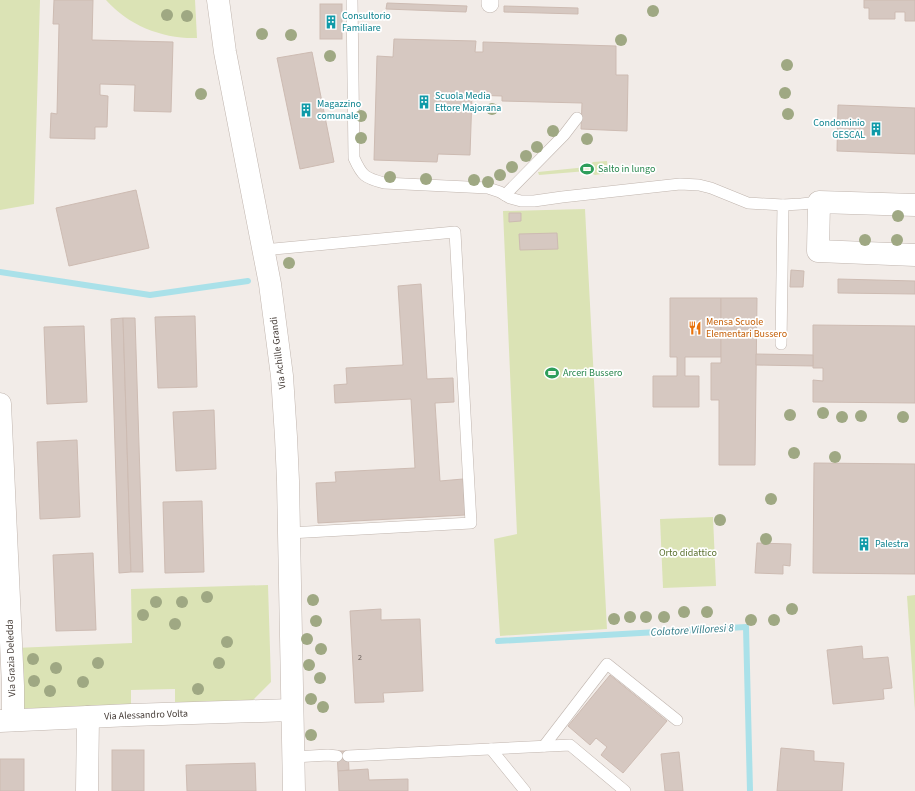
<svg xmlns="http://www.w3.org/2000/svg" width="915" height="791" viewBox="0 0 915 791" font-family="'Source Sans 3',sans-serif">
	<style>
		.green { fill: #dbe3b5 }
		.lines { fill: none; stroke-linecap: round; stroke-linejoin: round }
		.stream { stroke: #aae1e9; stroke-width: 6 }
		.building { fill: #d6c8c1; stroke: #cdbbb2 }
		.service-casing { stroke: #c0b5ae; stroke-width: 12 }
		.pedestrian-casing { stroke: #c0b5ae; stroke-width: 18 }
		.minor-casing { stroke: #c0b5ae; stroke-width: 23 }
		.service { stroke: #fff; stroke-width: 11 }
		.pedestrian { stroke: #fff; stroke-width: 17 }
		.minor { stroke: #fff; stroke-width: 22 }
		.tree { fill: #9fa883 }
		.labels { text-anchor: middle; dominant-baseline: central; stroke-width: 3.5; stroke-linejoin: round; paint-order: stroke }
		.number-label { font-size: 8px; fill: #695f5a }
		.culture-label { font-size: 10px; fill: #0d838f; stroke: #fff; text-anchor: start }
		.leisure-label { font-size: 10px; fill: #27864d; stroke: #fff; text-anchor: start }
		.food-label { font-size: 10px; fill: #c56008; stroke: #fff; text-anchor: start }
		.street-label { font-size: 10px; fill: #453c37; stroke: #fff }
		.park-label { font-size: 10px; fill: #5b7130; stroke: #fff }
		.water-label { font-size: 11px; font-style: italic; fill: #337c88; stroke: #fff }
	</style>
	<rect width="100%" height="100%" fill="#f2ece8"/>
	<g class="green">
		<path d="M0,0H40L34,204L0,210Z"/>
		<path d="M106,0H195L197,38C163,39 129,26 106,0Z"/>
		<path d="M607,161L608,173L595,175L587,171L539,175L538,172L587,167L593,162Z"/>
		<path d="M585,209L607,629L500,636L494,539L517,534L503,211Z"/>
		<path d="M713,517L716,586L663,588L660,519Z"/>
		<path d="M268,585L271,682L250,703L175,704V689L131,690V705L19,709L15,648L132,643L131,589Z"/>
		<path d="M915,595V711L907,596Z"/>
	</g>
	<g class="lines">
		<g class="stream">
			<path d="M0,272L150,295L248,281"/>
			<path d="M498,641L746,627L750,791"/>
		</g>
	</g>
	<g class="building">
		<path d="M54,0H93L92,40L173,42L171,112L134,111L135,85L100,84V95L108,96L107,127H95V139L50,138L51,113L57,114L59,24H53Z"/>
		<path d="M864,0H915V21H905V12H895V19H869V8H864Z"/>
		<path d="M387,3L467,6L466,12L386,9Z"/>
		<rect x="320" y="4" width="22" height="35"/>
		<path d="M504,6L578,8V14L504,12Z"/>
		<path d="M394,39L476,41L475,52H483V42L616,46V75H628L627,131L581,129L582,103L502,101V96L472,95L470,155L438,154L437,162L374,160L377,56L393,57Z"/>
		<path d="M312,52L334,162L300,169L277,58Z"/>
		<path d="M838,105L915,108V154L837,151Z"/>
		<path d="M136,190L149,248L69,266L56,208Z"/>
		<path d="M509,213H521V221L509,222Z"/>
		<path d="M557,233L558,249L520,250L519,234Z"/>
		<path d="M791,270L804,271L803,287H790Z"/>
		<path d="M838,279L915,281V294L838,293Z"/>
		<path d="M421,284L427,379L453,378L454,402L435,403L440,481L463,479L465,515L318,523L316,483L336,482L335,472L415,468L411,399L335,403L334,385L347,384L346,368L403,365L398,286Z"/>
		<path d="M670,298H721V357H685V376H699V407H653V376H677V357H670Z"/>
		<path d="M721,298H757L755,465H719V400H711V363H721Z"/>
		<path d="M195,316L197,387L158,388L155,317Z"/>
		<path d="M123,318L131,572L119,573L111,319Z"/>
		<path d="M123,318H135L143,572H131Z"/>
		<path d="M813,325L915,326V403L813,402V380L823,381V368H813Z"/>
		<path d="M84,326L87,402L47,404L44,327Z"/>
		<path d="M756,354L813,355V366L756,365Z"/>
		<path d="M214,410L216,469L176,471L173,412Z"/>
		<path d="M77,440L80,517L40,519L37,442Z"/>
		<path d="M814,463L915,464V574L813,573Z"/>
		<path d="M202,501L204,572L165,573L163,502Z"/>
		<path d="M757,543L791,544L790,566L783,565V574L755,573Z"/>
		<path d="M93,553L96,630L56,631L53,555Z"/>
		<path d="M381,609V620L420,619L423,691L383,693L384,702L355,703L350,611Z"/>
		<path d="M862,646L863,659L888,657L892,688L883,689L884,699L833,704L827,650Z"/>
		<path d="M610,675L667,721L623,773L601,755L607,747L596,738L590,745L568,726Z"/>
		<path d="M781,748L814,751V761L844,763L842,791H777Z"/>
		<rect x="112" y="750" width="32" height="41"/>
		<path d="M337,751H348L349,770L338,771Z"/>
		<path d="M679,752L683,791H665L661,754Z"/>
		<rect x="0" y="759" width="24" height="32"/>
		<path d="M255,763L256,791H187L186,765Z"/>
		<path d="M368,769L369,780L408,779V791H339L338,771Z"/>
	</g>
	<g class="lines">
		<g class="service-casing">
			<g id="service">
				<path d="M352,0L354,158C362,176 365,178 384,183L488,188L500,192L510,198L521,201H534L562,197L680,184L699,185L711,188L748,203L783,205L801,204L819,202"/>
				<path d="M505,195L564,135L577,118"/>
				<path d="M263,250L455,232L471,523L289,533"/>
				<path d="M781,344L783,205"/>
				<path d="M544,746L607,664L677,720"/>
				<path d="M491,749L525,791"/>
				<path d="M348,756L570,745L625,791"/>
				<path d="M294,757L328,755L337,756"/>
			</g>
		</g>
		<g class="pedestrian-casing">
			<path id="pedestrian" d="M490,4V0"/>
		</g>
		<g class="minor-casing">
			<g id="minor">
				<path d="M218,0L225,52L270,284L282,376L286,437L288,481L294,791"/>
				<path d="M915,205L819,202L818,251L915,255"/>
				<path d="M0,404L13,686V720"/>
				<path d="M0,721L131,715L292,710"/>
				<path d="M87,791L88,717"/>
			</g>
		</g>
		<use href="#service" class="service"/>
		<use href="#pedestrian" class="pedestrian"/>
		<use href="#minor" class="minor"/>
	</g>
	<g class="tree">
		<circle cx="653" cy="11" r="6"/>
		<circle cx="167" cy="15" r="6"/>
		<circle cx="187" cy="16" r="6"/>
		<circle cx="262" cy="34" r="6"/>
		<circle cx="291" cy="35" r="6"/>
		<circle cx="621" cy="40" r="6"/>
		<circle cx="330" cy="56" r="6"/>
		<circle cx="787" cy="65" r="6"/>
		<circle cx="785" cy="93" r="6"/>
		<circle cx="201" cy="94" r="6"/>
		<circle cx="492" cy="109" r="6"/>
		<circle cx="788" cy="114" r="6"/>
		<circle cx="361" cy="116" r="6"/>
		<circle cx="553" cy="131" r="6"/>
		<circle cx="361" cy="138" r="6"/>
		<circle cx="587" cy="139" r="6"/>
		<circle cx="537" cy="147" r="6"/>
		<circle cx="526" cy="156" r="6"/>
		<circle cx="512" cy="167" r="6"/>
		<circle cx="500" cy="175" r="6"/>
		<circle cx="390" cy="177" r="6"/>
		<circle cx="426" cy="179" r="6"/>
		<circle cx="474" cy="180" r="6"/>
		<circle cx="488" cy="182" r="6"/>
		<circle cx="898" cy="216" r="6"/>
		<circle cx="865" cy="240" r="6"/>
		<circle cx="897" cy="240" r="6"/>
		<circle cx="289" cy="263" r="6"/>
		<circle cx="823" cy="413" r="6"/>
		<circle cx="790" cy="415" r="6"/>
		<circle cx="861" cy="416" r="6"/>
		<circle cx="842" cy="417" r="6"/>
		<circle cx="903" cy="417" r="6"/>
		<circle cx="794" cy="453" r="6"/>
		<circle cx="835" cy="457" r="6"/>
		<circle cx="771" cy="499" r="6"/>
		<circle cx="720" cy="520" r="6"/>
		<circle cx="766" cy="539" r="6"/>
		<circle cx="207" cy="597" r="6"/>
		<circle cx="313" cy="600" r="6"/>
		<circle cx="156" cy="602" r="6"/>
		<circle cx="182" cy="602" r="6"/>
		<circle cx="792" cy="609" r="6"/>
		<circle cx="684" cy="612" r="6"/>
		<circle cx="707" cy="612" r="6"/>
		<circle cx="143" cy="615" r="6"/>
		<circle cx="630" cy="617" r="6"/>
		<circle cx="646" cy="617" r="6"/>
		<circle cx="664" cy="617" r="6"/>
		<circle cx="614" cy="619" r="6"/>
		<circle cx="751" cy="620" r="6"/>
		<circle cx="774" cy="620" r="6"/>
		<circle cx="316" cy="621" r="6"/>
		<circle cx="175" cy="624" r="6"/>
		<circle cx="307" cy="639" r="6"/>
		<circle cx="227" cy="642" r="6"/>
		<circle cx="321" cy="649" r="6"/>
		<circle cx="33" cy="659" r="6"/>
		<circle cx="98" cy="663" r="6"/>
		<circle cx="219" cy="663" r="6"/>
		<circle cx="309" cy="665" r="6"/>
		<circle cx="56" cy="668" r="6"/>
		<circle cx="320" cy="678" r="6"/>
		<circle cx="34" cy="681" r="6"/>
		<circle cx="83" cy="682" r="6"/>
		<circle cx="198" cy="689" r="6"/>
		<circle cx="50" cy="691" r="6"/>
		<circle cx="311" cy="699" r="6"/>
		<circle cx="323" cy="707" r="6"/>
		<circle cx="311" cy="735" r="6"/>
	</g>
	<defs>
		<g id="building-bare" transform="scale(1.08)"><path d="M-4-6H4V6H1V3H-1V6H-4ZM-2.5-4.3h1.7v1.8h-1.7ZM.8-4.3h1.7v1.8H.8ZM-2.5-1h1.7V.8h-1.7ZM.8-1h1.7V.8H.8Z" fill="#0f9aa8" stroke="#fff" stroke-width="2.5" paint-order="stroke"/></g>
		<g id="stadium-bare" transform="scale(1.08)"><path d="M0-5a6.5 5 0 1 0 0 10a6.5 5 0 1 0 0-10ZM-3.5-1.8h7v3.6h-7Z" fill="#2e9e5b" stroke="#fff" stroke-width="2.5" paint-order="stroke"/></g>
		<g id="restaurant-bare" transform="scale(1.08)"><path d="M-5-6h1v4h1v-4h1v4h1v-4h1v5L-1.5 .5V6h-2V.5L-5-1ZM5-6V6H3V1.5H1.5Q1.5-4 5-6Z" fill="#e8710a" stroke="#fff" stroke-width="2.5" paint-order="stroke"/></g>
	</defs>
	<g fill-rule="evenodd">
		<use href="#building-bare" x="331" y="22"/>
		<use href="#building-bare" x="424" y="102"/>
		<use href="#building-bare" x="306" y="110"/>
		<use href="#building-bare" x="876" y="129"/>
		<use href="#stadium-bare" x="587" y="169"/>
		<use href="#restaurant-bare" x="695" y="328"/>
		<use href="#stadium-bare" x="552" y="373"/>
		<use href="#building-bare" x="864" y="544"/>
	</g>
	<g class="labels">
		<g class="number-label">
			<text x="360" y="657">2</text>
		</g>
		<g class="culture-label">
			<text x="342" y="16">Consultorio<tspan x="342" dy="12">Familiare</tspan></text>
			<text x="435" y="96">Scuola Media<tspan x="435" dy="12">Ettore Majorana</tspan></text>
			<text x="317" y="104">Magazzino<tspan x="317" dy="12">comunale</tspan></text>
			<text x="865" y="123" text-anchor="end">Condominio<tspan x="865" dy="12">GESCAL</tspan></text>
			<text x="875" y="544">Palestra</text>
		</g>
		<g class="leisure-label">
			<text x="598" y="169">Salto in lungo</text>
			<text x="563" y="373">Arceri Bussero</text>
		</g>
		<g class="food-label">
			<text x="706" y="322">Mensa Scuole<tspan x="706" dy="12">Elementari Bussero</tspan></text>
		</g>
		<g class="street-label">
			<text transform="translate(278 353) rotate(-97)">Via Achille Grandi</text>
			<text transform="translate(11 658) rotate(-92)">Via Grazia Deledda</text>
			<text transform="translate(146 715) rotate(-2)">Via Alessandro Volta</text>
		</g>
		<g class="park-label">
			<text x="688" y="553">Orto didattico</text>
		</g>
		<g class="water-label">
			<text transform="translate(692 630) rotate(-3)">Colatore Villoresi 8</text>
		</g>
	</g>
</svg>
